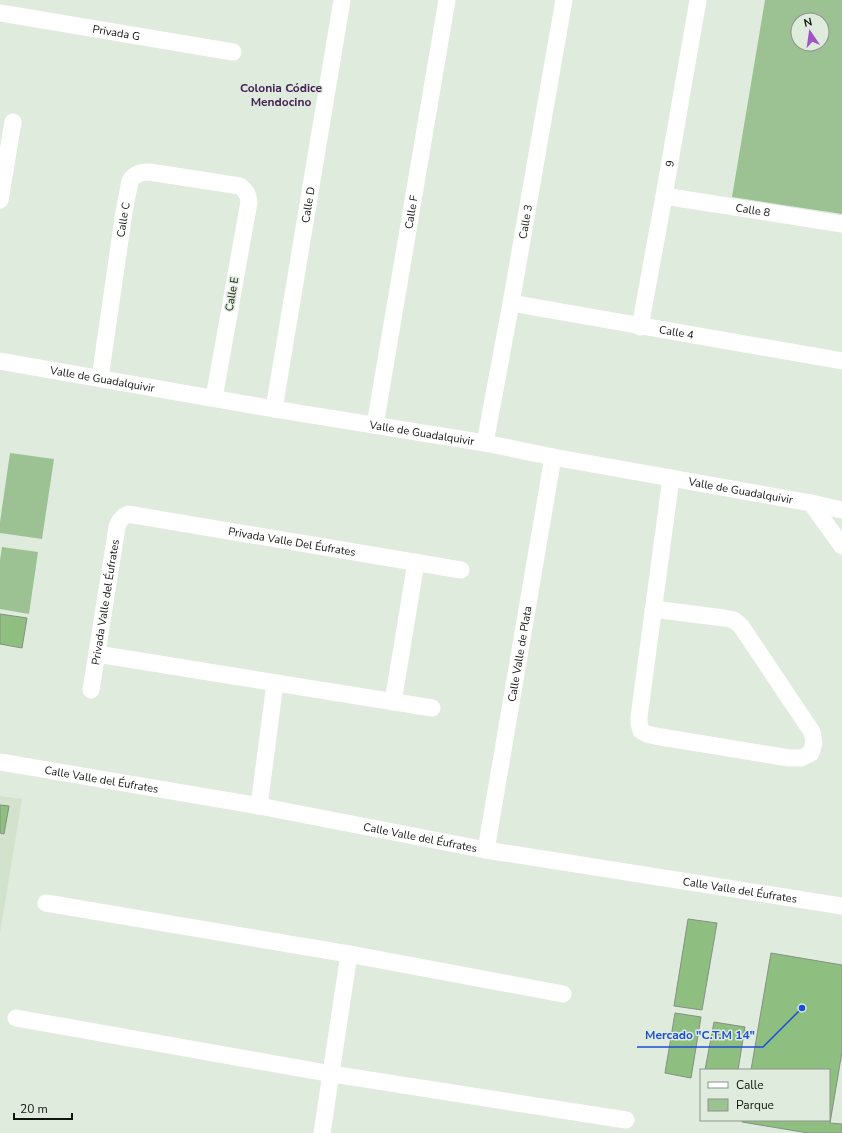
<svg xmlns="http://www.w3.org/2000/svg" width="842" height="1133" viewBox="0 0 842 1133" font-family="'Nunito Sans',sans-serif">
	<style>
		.built { fill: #d2e2cd }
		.green { fill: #9cc293; fill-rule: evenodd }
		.building { fill: #8ebf81; stroke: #859083 }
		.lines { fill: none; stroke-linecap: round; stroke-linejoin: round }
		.street { stroke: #fff; stroke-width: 17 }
		.labels { text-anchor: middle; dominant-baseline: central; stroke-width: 3; stroke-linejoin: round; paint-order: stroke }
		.street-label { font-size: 11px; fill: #111510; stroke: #dfebdc }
		.neighbourhood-label { font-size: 12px; font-weight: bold; fill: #452057; stroke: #dfebdc }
		.leader { fill: none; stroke: #1d4ed8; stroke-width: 1.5 }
		.callout-dot { fill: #1d4ed8; stroke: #dfebdc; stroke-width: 1.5 }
		.callout-label { font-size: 12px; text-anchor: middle; font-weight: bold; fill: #1d4ed8; stroke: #dfebdc; stroke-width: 3; stroke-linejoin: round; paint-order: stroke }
	</style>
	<rect width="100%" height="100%" fill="#dfebdc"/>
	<path class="built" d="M0,796L22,799L0,933Z"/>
	<g class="green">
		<path d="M765,0H842V214L732,197ZM798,20H822V44H798Z"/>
		<path d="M10,453L54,459L42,539L0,533V522Z"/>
		<path d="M2,547L38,552L29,614L0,609V560Z"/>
	</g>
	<g class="building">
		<path d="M0,614L27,618L22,648L0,644Z"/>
		<path d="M0,805L9,806L4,834L0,833Z"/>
		<path d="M688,919L717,923L702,1010L674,1006Z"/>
		<path d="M771,953L842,965V1052L830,1123L842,1124V1133H808L742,1122L743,1120H829V1070H751Z"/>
		<path d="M675,1013L701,1017L691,1078L665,1073Z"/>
		<path d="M714,1022L745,1027L738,1070H705Z"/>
	</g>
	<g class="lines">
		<g class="street">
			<path id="s1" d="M0,13L233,52"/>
			<path id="s2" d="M664,196L842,224"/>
			<path d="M0,200L13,122"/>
			<path id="s3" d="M511,303L842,361"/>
			<path id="s4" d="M640,327L664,196L698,0"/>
			<path id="s5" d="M0,361L274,409L485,443L553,457L811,503L842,510"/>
			<path id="s6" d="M100,378L124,212L130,181C134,174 141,172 149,172L240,186C246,191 248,194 249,202L214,398"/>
			<path id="s7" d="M274,409L342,0"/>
			<path id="s8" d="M375,425L447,0"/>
			<path id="s9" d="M485,443L511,303L564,0"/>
			<path d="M811,503L842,546"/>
			<path d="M653,609L724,618L734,620L741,626L812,732L814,743L811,753L801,758H789L655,736L647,734L641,731L639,723V717L671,478"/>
			<path d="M97,654L432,708"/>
			<path id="s10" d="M91,690L117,527C119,520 122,517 128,514L461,570"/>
			<path d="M393,702L416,562"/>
			<path id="s11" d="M0,762L259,806L486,850L842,906"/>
			<path d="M259,806L275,683"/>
			<path id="s12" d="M486,850L553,457"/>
			<path d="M46,903L349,954L563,994"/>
			<path d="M16,1018L332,1074L626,1120"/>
			<path d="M322,1133L349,954"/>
		</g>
	</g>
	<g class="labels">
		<g class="street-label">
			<text stroke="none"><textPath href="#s1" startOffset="118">Privada G</textPath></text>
			<text stroke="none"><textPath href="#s4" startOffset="166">9</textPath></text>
			<text stroke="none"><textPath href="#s7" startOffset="207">Calle D</textPath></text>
			<text stroke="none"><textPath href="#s2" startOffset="90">Calle 8</textPath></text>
			<text stroke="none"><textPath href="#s8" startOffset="216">Calle F</textPath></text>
			<text stroke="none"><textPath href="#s6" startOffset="160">Calle C</textPath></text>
			<text stroke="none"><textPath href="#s9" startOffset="225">Calle 3</textPath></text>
			<text transform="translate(232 294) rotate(-80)">Calle E</text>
			<text stroke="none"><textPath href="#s3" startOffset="168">Calle 4</textPath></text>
			<text stroke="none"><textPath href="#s5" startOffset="104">Valle de Guadalquivir</textPath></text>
			<text stroke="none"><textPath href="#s5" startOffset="428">Valle de Guadalquivir</textPath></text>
			<text stroke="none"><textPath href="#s5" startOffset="752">Valle de Guadalquivir</textPath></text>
			<text stroke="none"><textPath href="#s10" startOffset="349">Privada Valle Del Éufrates</textPath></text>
			<text stroke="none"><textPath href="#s10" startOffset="89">Privada Valle del Éufrates</textPath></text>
			<text stroke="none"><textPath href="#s12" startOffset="199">Calle Valle de Plata</textPath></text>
			<text stroke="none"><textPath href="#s11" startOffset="103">Calle Valle del Éufrates</textPath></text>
			<text stroke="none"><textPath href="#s11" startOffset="427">Calle Valle del Éufrates</textPath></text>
			<text stroke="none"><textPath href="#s11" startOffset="751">Calle Valle del Éufrates</textPath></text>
		</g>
		<g class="neighbourhood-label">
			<text x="281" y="88">Colonia Códice<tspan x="281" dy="14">Mendocino</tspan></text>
		</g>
	</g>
	<path class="leader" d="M802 1008L763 1047H637"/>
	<circle class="callout-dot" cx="802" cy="1008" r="4"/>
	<g class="callout-label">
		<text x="700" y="1039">Mercado "C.T.M 14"</text>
	</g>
	<rect x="700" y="1069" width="130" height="52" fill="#dfebdc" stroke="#8d958a"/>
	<rect x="708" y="1082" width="20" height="6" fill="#ffffff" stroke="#8d958a"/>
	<text x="736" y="1089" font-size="12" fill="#111510">Calle</text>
	<rect x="708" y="1099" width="20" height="12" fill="#9cc293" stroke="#8d958a"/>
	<text x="736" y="1109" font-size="12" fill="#111510">Parque</text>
	<g transform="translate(810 32) rotate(347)"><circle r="19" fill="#dfebdc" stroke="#8d958a"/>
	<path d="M0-3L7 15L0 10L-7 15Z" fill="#a053c5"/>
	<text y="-6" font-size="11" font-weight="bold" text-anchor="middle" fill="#111510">N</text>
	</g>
	<path d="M14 1113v6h58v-6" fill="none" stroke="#111510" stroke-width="2"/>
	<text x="20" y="1113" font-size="12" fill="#111510" stroke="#dfebdc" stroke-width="3" paint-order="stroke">20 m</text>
</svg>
